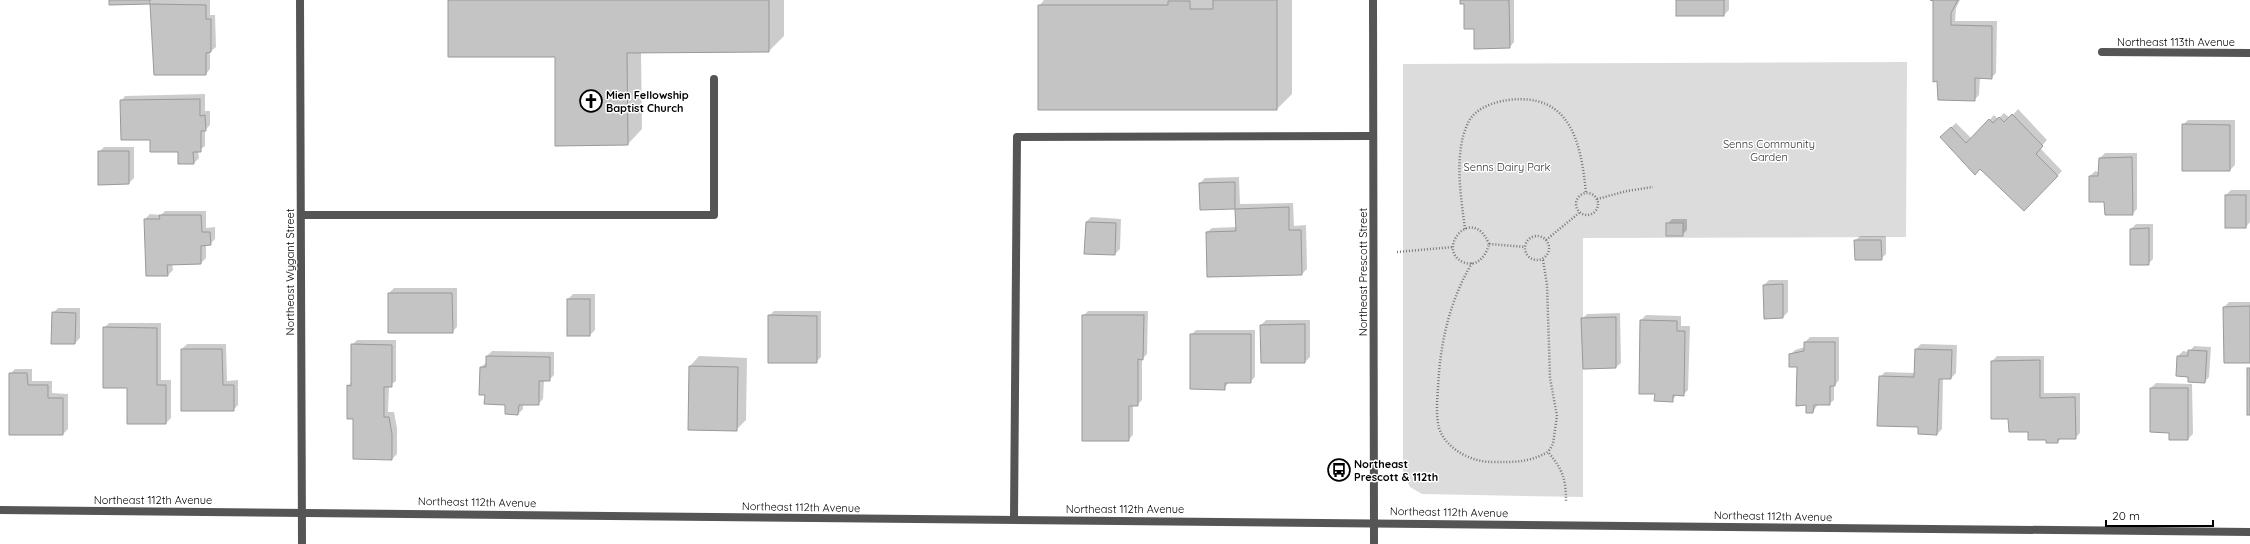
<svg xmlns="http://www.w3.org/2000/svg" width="2250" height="544" viewBox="0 0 2250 544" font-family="Quicksand,sans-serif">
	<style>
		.green { fill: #dcdcdc }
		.shadow { fill: #0003 }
		.building { fill: #c4c4c4; stroke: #999 }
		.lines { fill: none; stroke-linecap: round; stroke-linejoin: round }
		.path { stroke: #777; stroke-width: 2.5; stroke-dasharray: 1 2; stroke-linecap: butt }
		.service { stroke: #555; stroke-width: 8 }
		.minor { stroke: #555; stroke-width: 8 }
		.tertiary { stroke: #555; stroke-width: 8 }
		.labels { text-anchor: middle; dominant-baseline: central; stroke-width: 3; stroke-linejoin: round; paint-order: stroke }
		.street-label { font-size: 11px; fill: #000; stroke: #fff }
		.poi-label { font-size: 11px; font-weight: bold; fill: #000; stroke: #fff; text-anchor: start }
		.park-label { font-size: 11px; fill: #333; stroke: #fff }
	</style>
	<rect width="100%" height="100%" fill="#fff"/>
	<path class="green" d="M1907,62L1906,237L1583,238V497L1422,494L1410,487L1403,474V64Z"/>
	<g class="shadow">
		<path d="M110,0H210V15H215L216,47L210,52V69L206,74H155L151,2Z"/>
		<path d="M449,0H784V36L769,51L641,52L642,129L628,144L556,56Z"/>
		<path d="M1044,0H1292V94L1277,109L1039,6Z"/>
		<path d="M1461,0H1514V42L1510,47L1475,28L1465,3Z"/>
		<path d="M1677,0H1729V10L1724,15Z"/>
		<path d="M1933,0H1960L1956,8L1955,21H1997L1996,73L1991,78L1980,77L1979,95L1974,100Z"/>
		<path d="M205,94V111H210V125L205,130V146L198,151L199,158L194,163L179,151L151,139L121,101L125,96Z"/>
		<path d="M2018,109L2047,140L2040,148L2062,171L2024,210L1946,132L1956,123L1972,139L1994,115L1998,119L2004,113L2010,118Z"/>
		<path d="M2188,120H2235V165L2230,170L2183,125Z"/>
		<path d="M104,147H134V178L129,183L99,152Z"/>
		<path d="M2105,153H2137V209L2132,214L2105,201L2090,176L2095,171L2099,172L2100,158Z"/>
		<path d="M1239,177L1240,204L1293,203L1294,226L1306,225L1307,269L1302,274L1207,232L1212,228L1237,227L1236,208L1201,209L1200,183L1205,178Z"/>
		<path d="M2231,190H2250V222L2246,227L2226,195Z"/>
		<path d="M165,211H206V228L215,227V239L210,244L206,245V258L201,263H172L173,270L168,275L145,219L150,214L161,215Z"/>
		<path d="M1091,217L1121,219L1120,249L1115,254L1086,222Z"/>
		<path d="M1672,219H1687V230L1682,235L1667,224Z"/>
		<path d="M2136,224H2153V259L2148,264L2131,229Z"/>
		<path d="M1860,236H1886V254L1881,259L1855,241Z"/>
		<path d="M1769,280H1788V312L1783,317L1764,285Z"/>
		<path d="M394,288H457V327L452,332L389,293Z"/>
		<path d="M573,294H595V330L590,335L568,299Z"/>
		<path d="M2229,302H2250V362H2225L2224,307Z"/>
		<path d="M58,308H80V338L75,343L53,313Z"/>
		<path d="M774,311H821V357L816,362L769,316Z"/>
		<path d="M1088,311H1148L1147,354L1142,359V400L1137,405H1133V435L1128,440L1083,316Z"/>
		<path d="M1620,313L1621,363L1616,367L1584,368L1582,319L1587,314Z"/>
		<path d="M1646,315L1681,316V326H1690L1688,390L1684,394H1677L1672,401L1656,393L1641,320Z"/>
		<path d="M1266,320H1310V357L1305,362L1261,325Z"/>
		<path d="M109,323H161V380H171V418L166,423L128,387L104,328Z"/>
		<path d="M1196,330H1255V377L1250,382H1229L1224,389L1191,335Z"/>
		<path d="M1810,337H1839V380L1834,386V400L1829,404H1818L1813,412L1808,404L1798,366L1790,355L1795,350L1805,347V342Z"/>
		<path d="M357,340H396V381L389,386L388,412H394L397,428V454L392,459L354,418L348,386L352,381V345Z"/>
		<path d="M187,344H226L227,381L238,380V405L233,410L182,349Z"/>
		<path d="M1921,344L1957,345L1956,373L1951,378H1943L1942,429L1937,434L1919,426L1880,377L1885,372L1915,373L1916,349Z"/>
		<path d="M2194,346L2211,347L2209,377L2204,382L2189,376L2178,356L2183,351L2189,352Z"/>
		<path d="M492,351L554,352V375L549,380H544L543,399L538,404H523V409L518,414L506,404L486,394L481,367L487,362V356Z"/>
		<path d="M699,356L747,358L746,420L736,430L689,429L690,366Z"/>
		<path d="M1997,356H2044V393H2080V433L2075,438H2061L2058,442L2029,431L2009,418L1992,361Z"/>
		<path d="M15,369H32V381H52V393L68,394V429L63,434L10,374Z"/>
		<path d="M2156,383L2192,384L2193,434L2188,439L2170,432L2151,388Z"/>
	</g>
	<g class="building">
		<path d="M109,0H150V4L109,5Z"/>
		<path d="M448,0H769V52L627,53L628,145L555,146V57H448Z"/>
		<path d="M1213,0H1277V110H1038V5H1168V1H1190V9H1213Z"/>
		<path d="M1460,0H1509L1510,48L1474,49V29H1464V4H1460Z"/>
		<rect x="1676" y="0" width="48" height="16"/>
		<path d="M1930,0H1958L1951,13V25L1992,26V79L1975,78V101L1938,100L1937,81L1933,82V1Z"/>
		<path d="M150,4L206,5V19H211V52L206,53V75H154Z"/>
		<path d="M200,99V116L205,115L206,131H201V152H193L194,164H178V152H150V140H121L120,100Z"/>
		<path d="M2012,114L2043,146L2036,154L2058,176L2024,211L1980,169L1975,175L1940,137L1951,127L1966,143L1989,119L1993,123L1999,117L2004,122Z"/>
		<path d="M2182,124L2230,125V171H2182Z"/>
		<path d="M98,151H129V184L98,185Z"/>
		<path d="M2132,157L2133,215H2105L2104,202H2089V176H2098L2099,158Z"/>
		<path d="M1235,182V209L1200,210L1199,183Z"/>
		<rect x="2225" y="195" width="21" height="33"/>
		<path d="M1289,207V230H1301L1302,275L1207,277L1206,232L1236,231L1235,209Z"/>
		<path d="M159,215H201L202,232H210L211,245L201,246V264L167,265L168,276H146L144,219H160Z"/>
		<path d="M1086,222L1116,223L1115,255L1084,254Z"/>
		<rect x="1666" y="223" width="17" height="13"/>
		<path d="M2149,228V265H2130V229Z"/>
		<path d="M1854,240H1881L1882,260H1855Z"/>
		<path d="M1783,284V318L1764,319L1763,285Z"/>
		<path d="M388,293H452L453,333H388Z"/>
		<rect x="567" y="299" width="23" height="37"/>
		<path d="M2250,306V363H2224L2223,307Z"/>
		<path d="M52,312L76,313L75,344H51Z"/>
		<path d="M768,315L817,316V363H768Z"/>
		<path d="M1082,315H1144L1143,360L1138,359V406H1129V441H1082Z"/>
		<path d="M1616,317V368L1583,369L1581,318Z"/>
		<path d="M1640,320L1677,321V331H1685L1684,396L1673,395V402L1654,401L1655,394H1639Z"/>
		<path d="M1305,324V363H1261L1260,325Z"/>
		<path d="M103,327L157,328V385H166V424H127V388H103Z"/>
		<path d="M1190,334H1251V383H1225V390L1190,389Z"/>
		<path d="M1804,342H1835V386H1830V405H1814L1813,413H1806V405L1796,406L1797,367H1789V354L1804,351Z"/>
		<path d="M351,344L392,345V387H384V417H389L392,434V460L353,459V419H347V385L351,386Z"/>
		<path d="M181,349H222L223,385H234V411H181Z"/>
		<path d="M1915,349L1952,350L1951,379H1939L1937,435L1918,434V427L1877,426L1879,376L1914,377Z"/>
		<path d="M2188,350L2207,351L2205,383L2188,382V377L2176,376L2177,356H2188Z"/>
		<path d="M486,356L550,357V381H539V405H519L518,415L505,414V405L484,404L485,395H479L480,367H486Z"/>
		<path d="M2040,360V398L2075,397L2076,439H2058V443H2046V440H2028V432H2009L2008,419H1991V361Z"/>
		<path d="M689,366L738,367L737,431L688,430Z"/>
		<rect x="2247" y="368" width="3" height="47"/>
		<path d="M9,373H27L28,385H48V398H63V435H9Z"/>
		<path d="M2150,388H2188V440H2169V433L2150,432Z"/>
	</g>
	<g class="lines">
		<g class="path">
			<circle cx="1587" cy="204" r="11"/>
			<path d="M1597,199L1627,191L1653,187"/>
			<path d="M1465,229C1461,197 1453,151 1469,121C1476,108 1494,102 1508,100C1571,92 1581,143 1586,193"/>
			<circle cx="1537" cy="248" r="12"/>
			<path d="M1546,240L1579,213"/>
			<path d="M1489,244C1472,203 1435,250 1463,262C1477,268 1486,256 1489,244L1525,247"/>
			<path d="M1397,252L1453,247"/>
			<path d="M1543,260L1547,285L1550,378L1557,416L1553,444L1548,452"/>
			<path d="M1472,263C1449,302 1440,344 1438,388C1437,400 1436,416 1439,428C1446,449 1471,462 1492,462C1514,462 1528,463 1548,452C1563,470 1566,479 1566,502"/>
		</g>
		<g class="service">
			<path d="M301,215H714V79"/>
			<path d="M1014,519L1017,137L1373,136"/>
		</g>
		<g class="minor">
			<path d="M300,0L302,544"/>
			<path d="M2102,52L2250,53"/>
		</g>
		<g class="tertiary">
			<path d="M1373,0L1374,544"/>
			<path d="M0,510L2250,532"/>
		</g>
	</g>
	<defs>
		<g id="church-ring" transform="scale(1.15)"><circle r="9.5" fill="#fff" stroke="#000" stroke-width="1.5"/><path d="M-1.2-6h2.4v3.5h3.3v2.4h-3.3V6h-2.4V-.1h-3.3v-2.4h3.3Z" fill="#000"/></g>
		<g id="bus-ring" transform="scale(1.15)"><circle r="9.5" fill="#fff" stroke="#000" stroke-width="1.5"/><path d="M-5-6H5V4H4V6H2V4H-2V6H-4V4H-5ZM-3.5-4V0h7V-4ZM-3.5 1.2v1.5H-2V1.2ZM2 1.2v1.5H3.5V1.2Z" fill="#000"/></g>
	</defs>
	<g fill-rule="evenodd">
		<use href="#church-ring" x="591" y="101"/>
		<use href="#bus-ring" x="1339" y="470"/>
	</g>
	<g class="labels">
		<g class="street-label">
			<text x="2176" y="42">Northeast 113th Avenue</text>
			<text transform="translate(290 272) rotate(-90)">Northeast Wygant Street</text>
			<text transform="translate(1363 272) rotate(-90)">Northeast Prescott Street</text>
			<text x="153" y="500">Northeast 112th Avenue</text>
			<text transform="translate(477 502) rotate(1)">Northeast 112th Avenue</text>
			<text transform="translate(801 507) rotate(1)">Northeast 112th Avenue</text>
			<text x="1125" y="509">Northeast 112th Avenue</text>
			<text transform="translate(1449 512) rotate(1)">Northeast 112th Avenue</text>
			<text transform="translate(1773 516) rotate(1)">Northeast 112th Avenue</text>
		</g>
		<g class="poi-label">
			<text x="606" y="95">Mien Fellowship<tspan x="606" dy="13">Baptist Church</tspan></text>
			<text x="1354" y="464">Northeast<tspan x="1354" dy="13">Prescott &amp; 112th</tspan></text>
		</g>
		<g class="park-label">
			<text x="1769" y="144">Senns Community<tspan x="1769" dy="13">Garden</tspan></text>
			<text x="1507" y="167">Senns Dairy Park</text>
		</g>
	</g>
	<path d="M2106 520v6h107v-6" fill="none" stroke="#000000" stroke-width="2"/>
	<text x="2112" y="520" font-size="12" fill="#000000" stroke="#ffffff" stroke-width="3" paint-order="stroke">20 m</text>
</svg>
